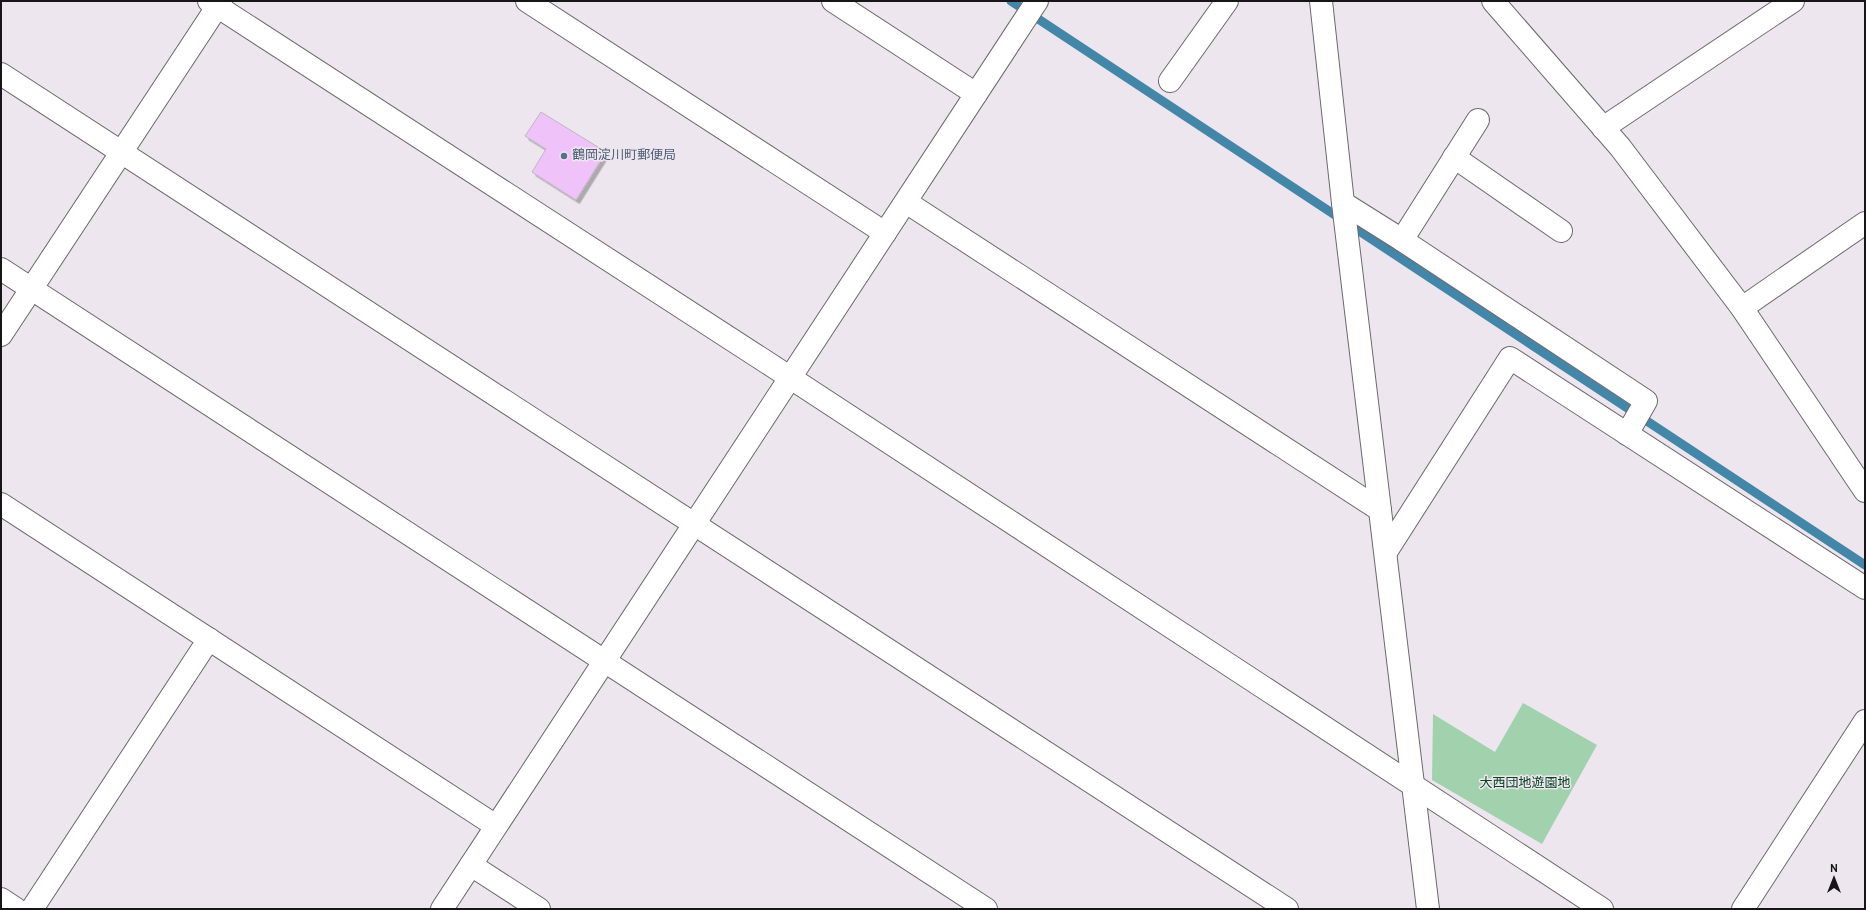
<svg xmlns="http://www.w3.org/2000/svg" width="1866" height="910" viewBox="0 0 1866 910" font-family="Overpass,'Noto Sans JP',sans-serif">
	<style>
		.green { fill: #a2d1ad }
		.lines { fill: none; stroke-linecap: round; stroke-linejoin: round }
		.stream { stroke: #4486a8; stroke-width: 9 }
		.building { fill: #efc2fa; stroke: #beb7bf; filter: url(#shadow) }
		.minor-casing { stroke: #6d676e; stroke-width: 24 }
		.tertiary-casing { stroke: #6d676e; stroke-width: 24 }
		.minor { stroke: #fff; stroke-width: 22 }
		.tertiary { stroke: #fff; stroke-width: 22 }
		.service-dot { fill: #5c6f8a; stroke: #ede6ef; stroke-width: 1.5 }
		.labels { text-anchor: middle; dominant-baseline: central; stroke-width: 3; stroke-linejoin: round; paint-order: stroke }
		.service-label { font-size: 13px; fill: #4e5e75; stroke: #ede6ef; text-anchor: start }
		.park-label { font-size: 13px; fill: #064320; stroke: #ede6ef }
	</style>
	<defs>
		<filter id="shadow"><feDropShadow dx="3.5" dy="3.5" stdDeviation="0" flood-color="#0004"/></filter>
	</defs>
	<rect width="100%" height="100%" fill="#ede6ef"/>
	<path class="green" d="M1523,703L1597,745L1542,844L1432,780L1433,714L1495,752Z"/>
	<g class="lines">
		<path class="stream" d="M1011,1L1865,565"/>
	</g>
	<path class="building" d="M541,112L606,152L576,200L532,172L546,149L525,136Z"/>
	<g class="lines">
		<g class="minor-casing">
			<g id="minor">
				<path d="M527,1L885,233"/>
				<path d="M833,1L976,94"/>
				<path d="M1493,1L1620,147L1742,308L1865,491"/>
				<path d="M1,74L1287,909"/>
				<path d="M1170,81L1227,1"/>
				<path d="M1603,128L1793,1"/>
				<path d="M1454,157L1561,231"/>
				<path d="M906,202L1380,510"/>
				<path d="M1343,203L1402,240L1646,401L1627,434"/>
				<path d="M1402,240L1478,120"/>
				<path d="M1,269L986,909"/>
				<path d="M1742,308L1865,223"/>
				<path d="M1,335L221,1"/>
				<path d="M1,504L496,826"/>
				<path d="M1386,552L1510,358L1865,588"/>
				<path d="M471,865L539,909"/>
				<path d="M32,909L209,639"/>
				<path d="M442,909L1037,1"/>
				<path d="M1743,909L1865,721"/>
			</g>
		</g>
		<g class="tertiary-casing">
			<g id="tertiary">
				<path d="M209,1L774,367L1602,909"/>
				<path d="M1321,1L1343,203L1428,909"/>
				<path d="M1,899L16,909"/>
			</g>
		</g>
		<use href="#minor" class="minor"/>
		<use href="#tertiary" class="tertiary"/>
	</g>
	<circle class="service-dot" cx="564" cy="156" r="4"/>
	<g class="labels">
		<g class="service-label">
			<text x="572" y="156">鶴岡淀川町郵便局</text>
		</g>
		<g class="park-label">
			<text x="1525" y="784">大西団地遊園地</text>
		</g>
	</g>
	<rect width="1866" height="910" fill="none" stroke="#171518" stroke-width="4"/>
	<g transform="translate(1834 878)" stroke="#ede6ef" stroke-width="3" paint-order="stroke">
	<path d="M0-3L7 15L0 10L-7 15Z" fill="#171518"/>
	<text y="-6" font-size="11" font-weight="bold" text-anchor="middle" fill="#171518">N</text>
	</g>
</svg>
